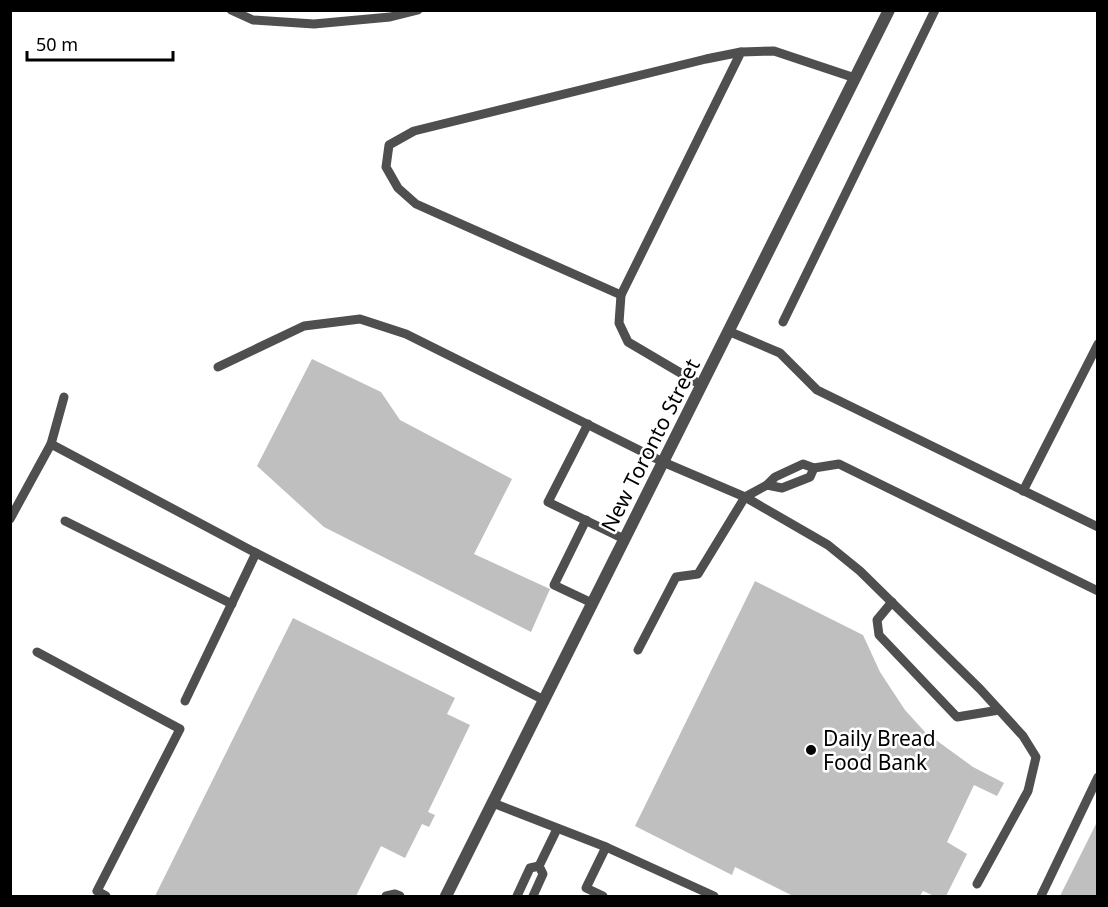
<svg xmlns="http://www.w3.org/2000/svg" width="1108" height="907" viewBox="0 0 1108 907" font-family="'Noto Sans',sans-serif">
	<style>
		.building { fill: #bfbfbf }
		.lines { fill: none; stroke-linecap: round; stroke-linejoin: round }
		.service { stroke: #4f4f4f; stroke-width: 9 }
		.tertiary { stroke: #4f4f4f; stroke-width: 12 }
		.poi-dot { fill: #000; stroke: #fff; stroke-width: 2 }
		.labels { text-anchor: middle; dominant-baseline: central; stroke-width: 5; stroke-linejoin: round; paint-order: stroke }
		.street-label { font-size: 21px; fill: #000; stroke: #fff }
		.poi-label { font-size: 21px; fill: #000; stroke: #fff; text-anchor: start }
	</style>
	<rect width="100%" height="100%" fill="#fff"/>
	<g class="building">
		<path d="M312,359L381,392L400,420L512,479L474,554L550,589L531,632L324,527L257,466Z"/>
		<path d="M755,581L863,635L880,672L905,710L925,732L973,767L1004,783L997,796L974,785L947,842L967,854L946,896H934L923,891L920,896H793L735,867L732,875L635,826Z"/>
		<path d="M293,618L455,698L447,714L470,725L428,812L435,815L429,827L422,824L405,858L381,846L356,896H155Z"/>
		<path d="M1098,820V896H1060Z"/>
	</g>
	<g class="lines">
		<g class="service">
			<path d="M231,10L253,20L314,24L390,17L418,10"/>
			<path d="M621,295L416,204L398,188L386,167L389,145L414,131L706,59L741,52"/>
			<path d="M783,322L935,10"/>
			<path d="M728,331L780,353L817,390L1098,527"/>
			<path d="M218,367L304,326L360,319L406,334L663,462L745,497L828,545L860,571L980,689L1023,736L1036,757L1028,791L977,884"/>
			<path d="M701,385L628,342L619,323L621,295L741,52L774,51L855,78"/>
			<path d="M588,424L548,502L624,539"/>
			<path d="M51,444L64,397"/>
			<path d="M767,485L782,488L810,477L814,468"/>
			<path d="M1023,491L1098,344"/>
			<path d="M10,519L51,444L256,553L544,700"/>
			<path d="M586,520L554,585L592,603"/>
			<path d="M65,521L232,604"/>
			<path d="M892,602L877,620L879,635L957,717L999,710"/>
			<path d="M638,650L676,577L698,574L745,497L767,485L775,477L803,464L814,468L839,464L1098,591"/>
			<path d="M37,652L180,729L97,891L106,896"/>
			<path d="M185,701L256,553"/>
			<path d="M493,803L606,847L714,896"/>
			<path d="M386,896L395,894L400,896"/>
			<path d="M517,896L530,868L539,866L557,829"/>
			<path d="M533,896L543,874L539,866"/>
			<path d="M603,896L586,888L606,847"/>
			<path d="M1041,896L1098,777"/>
		</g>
		<path class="tertiary" d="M446,896L889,10"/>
	</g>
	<circle class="poi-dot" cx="811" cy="750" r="6"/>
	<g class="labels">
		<g class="street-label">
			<text transform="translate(650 445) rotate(-63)">New Toronto Street</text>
		</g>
		<g class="poi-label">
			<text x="823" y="738">Daily Bread<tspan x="823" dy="24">Food Bank</tspan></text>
		</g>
	</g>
	<rect width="1108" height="907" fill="none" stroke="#000000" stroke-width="24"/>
	<path d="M27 51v9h146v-9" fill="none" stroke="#000000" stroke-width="3"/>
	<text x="36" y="51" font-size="18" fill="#000000" stroke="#ffffff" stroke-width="4.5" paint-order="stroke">50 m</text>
</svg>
